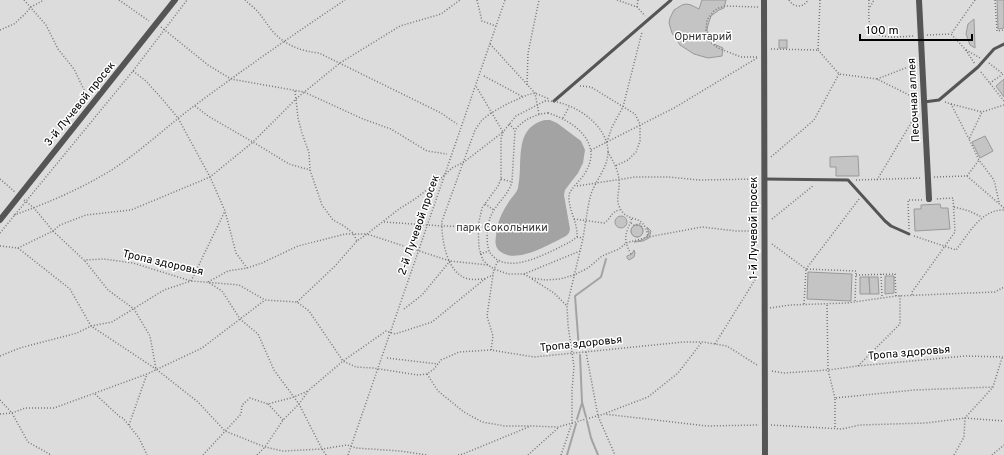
<svg xmlns="http://www.w3.org/2000/svg" width="1004" height="455" viewBox="0 0 1004 455" font-family="Overpass,sans-serif">
	<style>
		.green { fill: #dcdcdc }
		.water { fill: #a3a3a3 }
		.lines { fill: none; stroke-linecap: round; stroke-linejoin: round }
		.stream { stroke: #a3a3a3; stroke-width: 2 }
		.building { fill: #c4c4c4; stroke: #999 }
		.path { stroke: #777; stroke-width: 1.5; stroke-dasharray: 1 2; stroke-linecap: butt }
		.lane { stroke: #555; stroke-width: 3 }
		.street { stroke: #555; stroke-width: 6 }
		.path-bridge { stroke: #777; stroke-width: 1.5; stroke-dasharray: 1 2; stroke-linecap: butt }
		.labels { text-anchor: middle; dominant-baseline: central; stroke-width: 3; stroke-linejoin: round; paint-order: stroke }
		.park-label { font-size: 11px; fill: #333; stroke: #fff }
		.street-label { font-size: 11px; fill: #000; stroke: #fff }
	</style>
	<rect width="100%" height="100%" fill="#fff"/>
	<rect class="green" x="0" y="0" width="1004" height="455"/>
	<path class="water" d="M545,120H550L557,123L581,141L585,150L583,163L578,173L565,190L564,195L570,229L569,233L566,236C550,244 517,264 501,252C495,248 495,242 496,236C497,222 502,212 510,200C513,196 517,192 518,188C524,164 512,128 545,120Z"/>
	<g class="lines">
		<g class="stream">
			<path d="M579,349L575,296L601,277L606,259"/>
			<path d="M580,355L582,402L586,417"/>
			<path d="M577,419L582,403"/>
			<path d="M587,421L591,438L598,455"/>
			<path d="M567,455L576,424"/>
		</g>
	</g>
	<g class="building">
		<path d="M702,0H726L724,8L719,10L711,16L708,25L707,30L711,40L714,44L723,48L722,56L708,58L694,54L680,45L672,33L669,23L670,18L674,10L682,5L686,4L691,5L699,9Z"/>
		<path d="M997,0H1004V28L998,29Z"/>
		<path d="M974,19L975,48L970,45L966,34L968,24Z"/>
		<rect x="779" y="40" width="8" height="8"/>
		<path d="M1004,79V97L996,86Z"/>
		<path d="M985,136L993,151L980,158L972,142Z"/>
		<path d="M858,156L859,176H836V167H830V157Z"/>
		<path d="M940,204L941,208H948L950,229L915,231L914,209H921V205Z"/>
		<circle cx="621" cy="222" r="6"/>
		<circle cx="637" cy="231" r="6"/>
		<circle cx="637" cy="231" r="6"/>
		<path d="M647,227L651,231L649,238L643,241L634,242L642,240L647,236L649,233Z"/>
		<path d="M634,250L635,253L634,257L629,260L627,258V256L632,254Z"/>
		<path d="M808,272L852,274L851,301L807,299Z"/>
		<path d="M885,276H894V293L885,294Z"/>
		<path d="M860,277H869L870,294H860Z"/>
		<path d="M869,277H878L879,294H870Z"/>
	</g>
	<g class="lines">
		<g class="path">
			<path d="M24,0L46,25L58,49L74,69L87,96"/>
			<path d="M119,0L149,21"/>
			<path d="M245,0C249,4 255,8 259,13C264,19 268,26 274,33C287,46 301,51 319,53L441,113L457,124"/>
			<path d="M477,0L482,21L496,26"/>
			<path d="M617,0L637,7L645,16"/>
			<path d="M789,0C794,8 803,8 808,0"/>
			<path d="M869,0C869,8 868,18 870,25C875,42 902,36 915,36"/>
			<path d="M975,0L951,34L965,49L975,64"/>
			<path d="M995,0L997,31L1004,30"/>
			<path d="M637,7L638,0"/>
			<path d="M870,7L874,0"/>
			<path d="M161,27L208,65L231,79L304,92L363,119L391,129L427,151L447,154"/>
			<path d="M0,30L14,24L25,14L31,7L44,0"/>
			<path d="M927,35L951,34"/>
			<path d="M490,44L535,93L539,114"/>
			<path d="M771,49L818,50L820,0"/>
			<path d="M818,50L839,74L877,79L917,99"/>
			<path d="M966,50L980,58"/>
			<path d="M757,57H741L718,48L709,41L706,30L707,20L714,11L719,8L725,6L758,7"/>
			<path d="M989,63L1003,74L990,83"/>
			<path d="M133,71L146,81L163,100L178,118L210,177L225,211L236,253L247,268"/>
			<path d="M981,72L1004,101"/>
			<path d="M484,76L523,97"/>
			<path d="M877,79L916,64"/>
			<path d="M527,85L528,53L539,0"/>
			<path d="M580,86L591,87L635,114L640,124V141L636,152L628,160L615,166"/>
			<path d="M295,91L298,118L302,133L309,153L310,170L322,205L333,220L344,226L353,233L357,241"/>
			<path d="M945,102L951,104L969,139"/>
			<path d="M951,104L982,112"/>
			<path d="M195,106L208,116L253,142L289,164L310,170"/>
			<path d="M548,113C574,121 604,143 585,173C581,180 570,189 569,195C568,210 578,222 577,237L570,242C551,251 509,277 491,254C485,246 487,228 490,218C495,204 508,196 512,182L515,130C523,120 535,114 548,113Z"/>
			<path d="M563,118L569,107"/>
			<path d="M509,124L515,130"/>
			<path d="M607,142L612,127L623,107L642,32"/>
			<path d="M591,150L674,108L757,58"/>
			<path d="M608,152C613,161 619,171 619,181C620,191 615,199 620,208C628,225 644,211 648,237"/>
			<path d="M771,157L814,120L839,74"/>
			<path d="M967,176L979,160"/>
			<path d="M934,177L967,176L1004,208"/>
			<path d="M0,179L15,192"/>
			<path d="M501,179L512,182"/>
			<path d="M856,180L922,178"/>
			<path d="M877,180L917,113"/>
			<path d="M577,186L635,177H669L699,180L758,179"/>
			<path d="M24,200L34,208L53,231L60,225L86,215L131,210L210,177L253,142L297,98L340,63L400,26L441,14L460,0"/>
			<path d="M999,202L994,180L979,160L969,139L982,112L1004,105"/>
			<path d="M485,204L494,210"/>
			<path d="M954,207L969,211L982,217"/>
			<path d="M14,215C48,203 80,189 110,171C140,152 166,127 194,106C244,69 294,34 345,0"/>
			<path d="M574,219L604,223C611,219 611,211 620,210"/>
			<path d="M772,219L814,185"/>
			<path d="M384,222L442,226L489,227"/>
			<path d="M631,223L634,225L640,224L643,229"/>
			<path d="M909,229L908,200H923"/>
			<path d="M0,233L133,71L187,0"/>
			<path d="M914,236L956,250C968,235 981,209 1004,210"/>
			<path d="M577,237L583,238"/>
			<path d="M772,244L806,269L859,199"/>
			<path d="M0,246L18,248L53,231L84,260L104,259L133,263L191,281L239,285L265,300L297,302L309,311L343,361L356,367L373,368L418,375L427,374L434,369L441,360L459,352L491,350L534,357L684,342H703L727,346L757,365"/>
			<path d="M18,248L70,289L91,326L156,369"/>
			<path d="M480,254L489,251"/>
			<path d="M631,254C622,238 626,234 632,218"/>
			<path d="M85,261L108,290L134,309L150,336L156,369L198,402L225,431L265,447L283,451L322,449L347,445L356,448L400,451L427,455"/>
			<path d="M524,274L531,278L545,280L560,279L574,275L588,268L602,256L619,249L626,243L648,237L702,227L736,231H758"/>
			<path d="M881,274L882,296"/>
			<path d="M856,275L895,274L896,296"/>
			<path d="M485,279C480,279 474,280 469,279C447,275 441,239 442,221L475,130L482,120L491,113L507,104L527,95L535,93L549,99"/>
			<path d="M532,279L554,293L567,306"/>
			<path d="M912,295V292L955,232L953,198L935,199"/>
			<path d="M297,302L335,266L357,241L367,234L450,261L488,265"/>
			<path d="M804,304L806,269L856,271L855,302"/>
			<path d="M827,305L828,370L835,398"/>
			<path d="M770,308L790,305L847,303L896,296L995,292L1004,287"/>
			<path d="M404,309L422,295L450,261"/>
			<path d="M715,344L758,275"/>
			<path d="M491,350L493,336L487,316L493,275L494,269L498,261"/>
			<path d="M586,352L598,416L615,455"/>
			<path d="M0,356L20,348L77,333L91,326L112,322L164,290L191,281L225,211"/>
			<path d="M387,358L438,364"/>
			<path d="M858,366L900,324V295"/>
			<path d="M772,371L784,373L828,370L858,366L965,356L1004,357"/>
			<path d="M427,374L438,391L464,412L482,422L505,426H530"/>
			<path d="M95,394L120,417L123,418L139,438L147,455"/>
			<path d="M0,400L12,413L28,442L51,455"/>
			<path d="M268,404L283,420"/>
			<path d="M606,413L648,397L678,373L702,342"/>
			<path d="M0,414L12,413L25,408H54L147,374L202,348L265,300"/>
			<path d="M129,425L147,374"/>
			<path d="M771,425L842,429L860,425L926,423L965,418L1004,421"/>
			<path d="M835,427V398L914,390L993,387"/>
			<path d="M203,455L241,414L242,405L250,398L268,404L294,397L308,391"/>
			<path d="M257,455L265,447L283,420L299,404L309,390L343,361L386,331L395,334L432,322L486,278L493,275"/>
			<path d="M326,455L322,449L299,404L274,370L258,334L240,319L222,291L208,282L228,271L247,268L262,263L298,246L345,234H367L399,209L415,199L437,182L452,168L464,162L503,132L476,86"/>
			<path d="M348,455L505,0"/>
			<path d="M458,455L463,454L531,426L558,427L604,414L707,426L759,425"/>
			<path d="M528,455L558,428"/>
			<path d="M561,455L572,423V390L574,367L568,325L567,306L580,251"/>
			<path d="M954,455L964,437L965,418L993,387L1002,358"/>
			<path d="M992,455L1004,445"/>
		</g>
		<g class="lane">
			<path d="M554,101L671,0"/>
			<path d="M924,102L939,100L978,67L994,49L1004,44"/>
			<path d="M764,179L848,180L885,221L891,226L909,234"/>
		</g>
		<g class="street">
			<path d="M764,0L765,455"/>
			<path d="M919,0L929,199"/>
			<path d="M0,220L175,0"/>
		</g>
		<path class="path-bridge" d="M545,101C571,100 608,124 608,152C608,167 596,180 591,194C586,212 585,233 580,251L524,274H508L494,269L488,265L483,260L479,248L478,226L482,208L498,186L501,179V139L503,132L516,116Z"/>
	</g>
	<g class="labels">
		<g class="park-label">
			<text x="703" y="37">Орнитарий</text>
			<text x="502" y="228">парк Сокольники</text>
		</g>
		<g class="street-label">
			<text transform="translate(914 100) rotate(-93)">Песочная аллея</text>
			<text transform="translate(80 104) rotate(-51)">3-й Лучевой просек</text>
			<text transform="translate(419 225) rotate(-71)">2-й Лучевой просек</text>
			<text transform="translate(754 228) rotate(-90)">1-й Лучевой просек</text>
			<text transform="translate(163 263) rotate(13)">Тропа здоровья</text>
			<text transform="translate(581 344) rotate(-6)">Тропа здоровья</text>
			<text transform="translate(909 353) rotate(-5)">Тропа здоровья</text>
		</g>
	</g>
	<path d="M860 34v6h112v-6" fill="none" stroke="#000000" stroke-width="2"/>
	<text x="866" y="34" font-size="12" fill="#000000" stroke="#ffffff" stroke-width="3" paint-order="stroke">100 m</text>
</svg>
